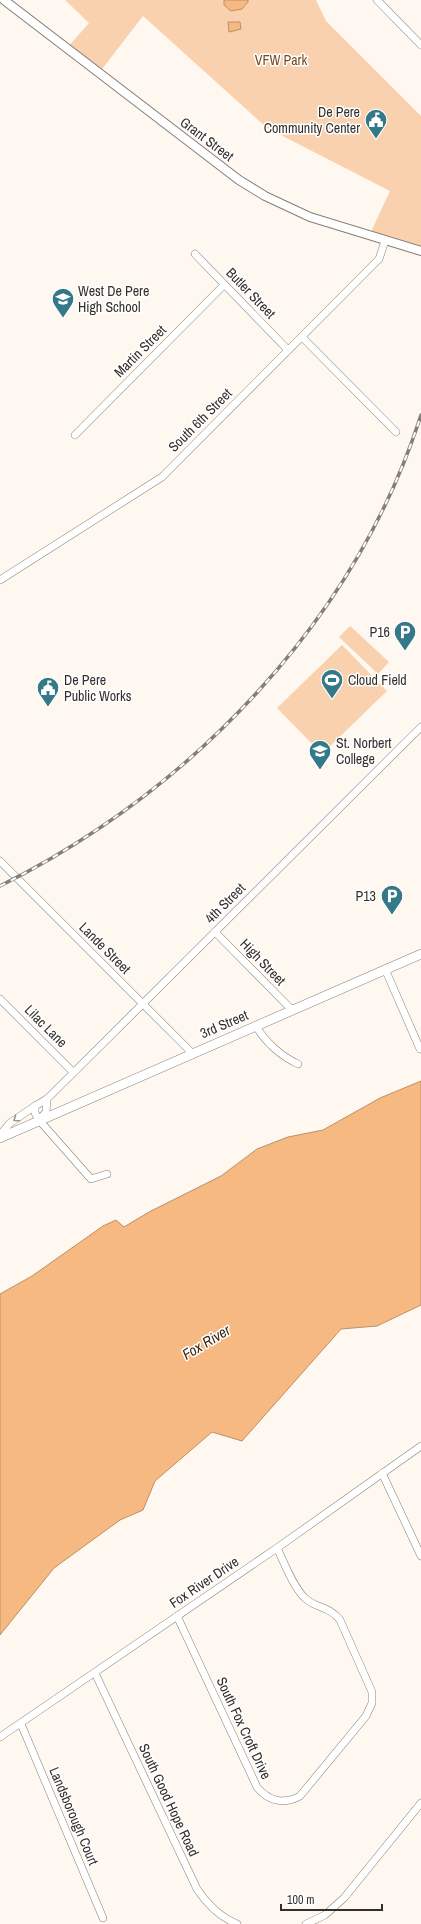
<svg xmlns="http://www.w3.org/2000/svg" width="421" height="1924" viewBox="0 0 421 1924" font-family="'Archivo Narrow',sans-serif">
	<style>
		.green { fill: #f9d1af }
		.water { fill: #f6b981; stroke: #bc9068 }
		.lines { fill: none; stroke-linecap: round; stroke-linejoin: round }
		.minor-casing { stroke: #867e77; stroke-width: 8 }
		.tertiary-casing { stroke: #867e77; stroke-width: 10 }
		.secondary-casing { stroke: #867e77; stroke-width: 10 }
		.minor { stroke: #fff; stroke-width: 7 }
		.tertiary { stroke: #fff; stroke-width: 8 }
		.secondary { stroke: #fff; stroke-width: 9 }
		.rail-casing { stroke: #837e7a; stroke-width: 3.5 }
		.rail { stroke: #fff; stroke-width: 2; stroke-dasharray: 6; stroke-linecap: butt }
		.oneway { stroke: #999796 }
		.labels { text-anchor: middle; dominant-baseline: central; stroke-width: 3; stroke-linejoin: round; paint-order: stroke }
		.park-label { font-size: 14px; fill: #744b22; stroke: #fff }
		.poi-label { font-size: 14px; fill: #332f2c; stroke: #fff; text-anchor: start }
		.street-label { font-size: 14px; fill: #332f2c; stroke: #fff }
		.water-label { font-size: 15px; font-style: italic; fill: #412810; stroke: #fff }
	</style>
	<rect width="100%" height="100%" fill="#fff8f1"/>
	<g class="green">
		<path d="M65,0H316L326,21L421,116V251L369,236L390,191L267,128L143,16L99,73L67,48L89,23Z"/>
		<path d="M350,626L389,662L378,674L339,637Z"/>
		<path d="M342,645L387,691L322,754L277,708Z"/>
	</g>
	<g class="water">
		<path d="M224,0H248V2L242,9L231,11L224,5Z"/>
		<path d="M228,22H240L241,29L229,32Z"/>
		<path d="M421,1081V1305L377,1326L341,1329L242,1441L212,1432L155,1481L143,1510L120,1520L54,1568L0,1635V1294L32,1276L103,1226L116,1220L124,1227L149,1212L221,1176L257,1149L288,1137L323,1130L380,1098Z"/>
	</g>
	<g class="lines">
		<g class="minor-casing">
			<g id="minor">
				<path d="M377,0L421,45"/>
				<path d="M195,254L288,350"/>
				<path d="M302,337L396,432"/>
				<path d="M75,435L224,285"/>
				<path d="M0,580L162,477L379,259L385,241"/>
				<path d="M0,861L192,1053"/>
				<path d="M215,932L292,1010"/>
				<path d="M385,969L420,1049"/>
				<path d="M0,999L73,1072"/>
				<path d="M256,1026C265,1042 281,1056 298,1064"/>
				<path d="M39,1120L46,1112L47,1099"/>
				<path d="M0,1135L10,1123L35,1106"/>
				<path d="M107,1174L91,1179L39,1120L35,1113V1106L47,1099L421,727"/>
				<path d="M382,1473L421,1556"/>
				<path d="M177,1616L257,1787C268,1801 284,1805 300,1796L366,1716L372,1703V1692L340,1620C329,1606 318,1609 306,1599C294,1589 284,1562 277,1548"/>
				<path d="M95,1673L197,1889C207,1904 220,1917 237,1924"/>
				<path d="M21,1724L103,1918"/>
				<path d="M0,1737L277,1548L421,1446"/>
				<path d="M306,1924L325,1915L344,1898L421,1803"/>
			</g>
		</g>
		<g class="tertiary-casing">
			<path id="tertiary" d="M4,0L239,180L265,196L310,217L421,251"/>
		</g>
		<g class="secondary-casing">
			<path id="secondary" d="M0,1138L421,954"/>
		</g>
		<use href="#minor" class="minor"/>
		<use href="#tertiary" class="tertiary"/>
		<use href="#secondary" class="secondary"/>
		<g class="rail-casing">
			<path id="rail" d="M0,886C192,790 355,621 421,415"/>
		</g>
		<use href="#rail" class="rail"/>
	</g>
	<defs><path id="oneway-chevron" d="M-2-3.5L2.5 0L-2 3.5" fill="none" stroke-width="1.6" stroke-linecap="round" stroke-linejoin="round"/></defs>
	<use class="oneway" href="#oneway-chevron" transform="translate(16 1119) rotate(145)"/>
	<defs>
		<g id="civic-pin" transform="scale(1.15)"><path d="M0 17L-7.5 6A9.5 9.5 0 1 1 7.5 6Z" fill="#347987" stroke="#fff"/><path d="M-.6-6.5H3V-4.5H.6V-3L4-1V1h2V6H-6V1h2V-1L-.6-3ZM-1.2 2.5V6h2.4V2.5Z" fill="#fff"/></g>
		<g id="school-pin" transform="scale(1.15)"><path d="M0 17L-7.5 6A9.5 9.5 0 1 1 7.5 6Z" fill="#347987" stroke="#fff"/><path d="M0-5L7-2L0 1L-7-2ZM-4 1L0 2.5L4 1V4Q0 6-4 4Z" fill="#fff"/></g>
		<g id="parking-pin" transform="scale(1.15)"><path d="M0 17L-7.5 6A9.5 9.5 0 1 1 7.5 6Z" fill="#347987" stroke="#fff"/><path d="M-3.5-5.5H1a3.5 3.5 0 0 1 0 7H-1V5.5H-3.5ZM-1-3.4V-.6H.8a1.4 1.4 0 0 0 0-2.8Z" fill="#fff"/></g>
		<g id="stadium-pin" transform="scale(1.15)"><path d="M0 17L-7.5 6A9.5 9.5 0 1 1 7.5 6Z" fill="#347987" stroke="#fff"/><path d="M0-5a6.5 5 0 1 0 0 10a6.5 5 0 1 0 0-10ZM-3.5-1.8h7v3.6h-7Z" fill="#fff"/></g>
		<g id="university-pin" transform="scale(1.15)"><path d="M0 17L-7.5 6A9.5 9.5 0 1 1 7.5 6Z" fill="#347987" stroke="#fff"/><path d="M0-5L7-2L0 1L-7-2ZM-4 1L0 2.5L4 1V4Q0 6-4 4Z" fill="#fff"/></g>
	</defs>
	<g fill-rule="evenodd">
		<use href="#civic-pin" x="376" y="120"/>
		<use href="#school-pin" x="63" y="299"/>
		<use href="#parking-pin" x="405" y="632"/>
		<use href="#stadium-pin" x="332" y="680"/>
		<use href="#civic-pin" x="48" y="688"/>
		<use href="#university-pin" x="320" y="751"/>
		<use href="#parking-pin" x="392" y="896"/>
	</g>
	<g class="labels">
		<g class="park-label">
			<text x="281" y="60">VFW Park</text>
		</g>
		<g class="poi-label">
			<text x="360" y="112" text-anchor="end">De Pere<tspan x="360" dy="16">Community Center</tspan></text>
			<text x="78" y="291">West De Pere<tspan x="78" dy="16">High School</tspan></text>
			<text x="390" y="632" text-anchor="end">P16</text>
			<text x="64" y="680">De Pere<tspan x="64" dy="16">Public Works</tspan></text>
			<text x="348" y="680">Cloud Field</text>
			<text x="336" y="743">St. Norbert<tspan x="336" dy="16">College</tspan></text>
			<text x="376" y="896" text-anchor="end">P13</text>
		</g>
		<g class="street-label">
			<text transform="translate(207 139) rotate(37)">Grant Street</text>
			<text transform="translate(251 293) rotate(46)">Butler Street</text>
			<text transform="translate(140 351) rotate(-45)">Martin Street</text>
			<text transform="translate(200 420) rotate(-45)">South 6th Street</text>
			<text transform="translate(225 903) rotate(-45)">4th Street</text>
			<text transform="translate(105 948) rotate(45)">Lande Street</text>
			<text transform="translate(263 962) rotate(46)">High Street</text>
			<text transform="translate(224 1024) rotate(-23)">3rd Street</text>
			<text transform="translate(46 1026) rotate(45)">Lilac Lane</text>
			<text transform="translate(204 1582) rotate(-34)">Fox River Drive</text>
			<text transform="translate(244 1728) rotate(65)">South Fox Croft Drive</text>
			<text transform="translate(169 1800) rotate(65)">South Good Hope Road</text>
			<text transform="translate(74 1816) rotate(67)">Landsborough Court</text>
		</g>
		<g class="water-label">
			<text transform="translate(206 1342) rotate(-31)">Fox River</text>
		</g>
	</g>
	<path d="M281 1904v6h101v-6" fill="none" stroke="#332f2c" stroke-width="2"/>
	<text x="287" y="1904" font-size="12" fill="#332f2c" stroke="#ffffff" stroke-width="3" paint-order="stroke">100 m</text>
</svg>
